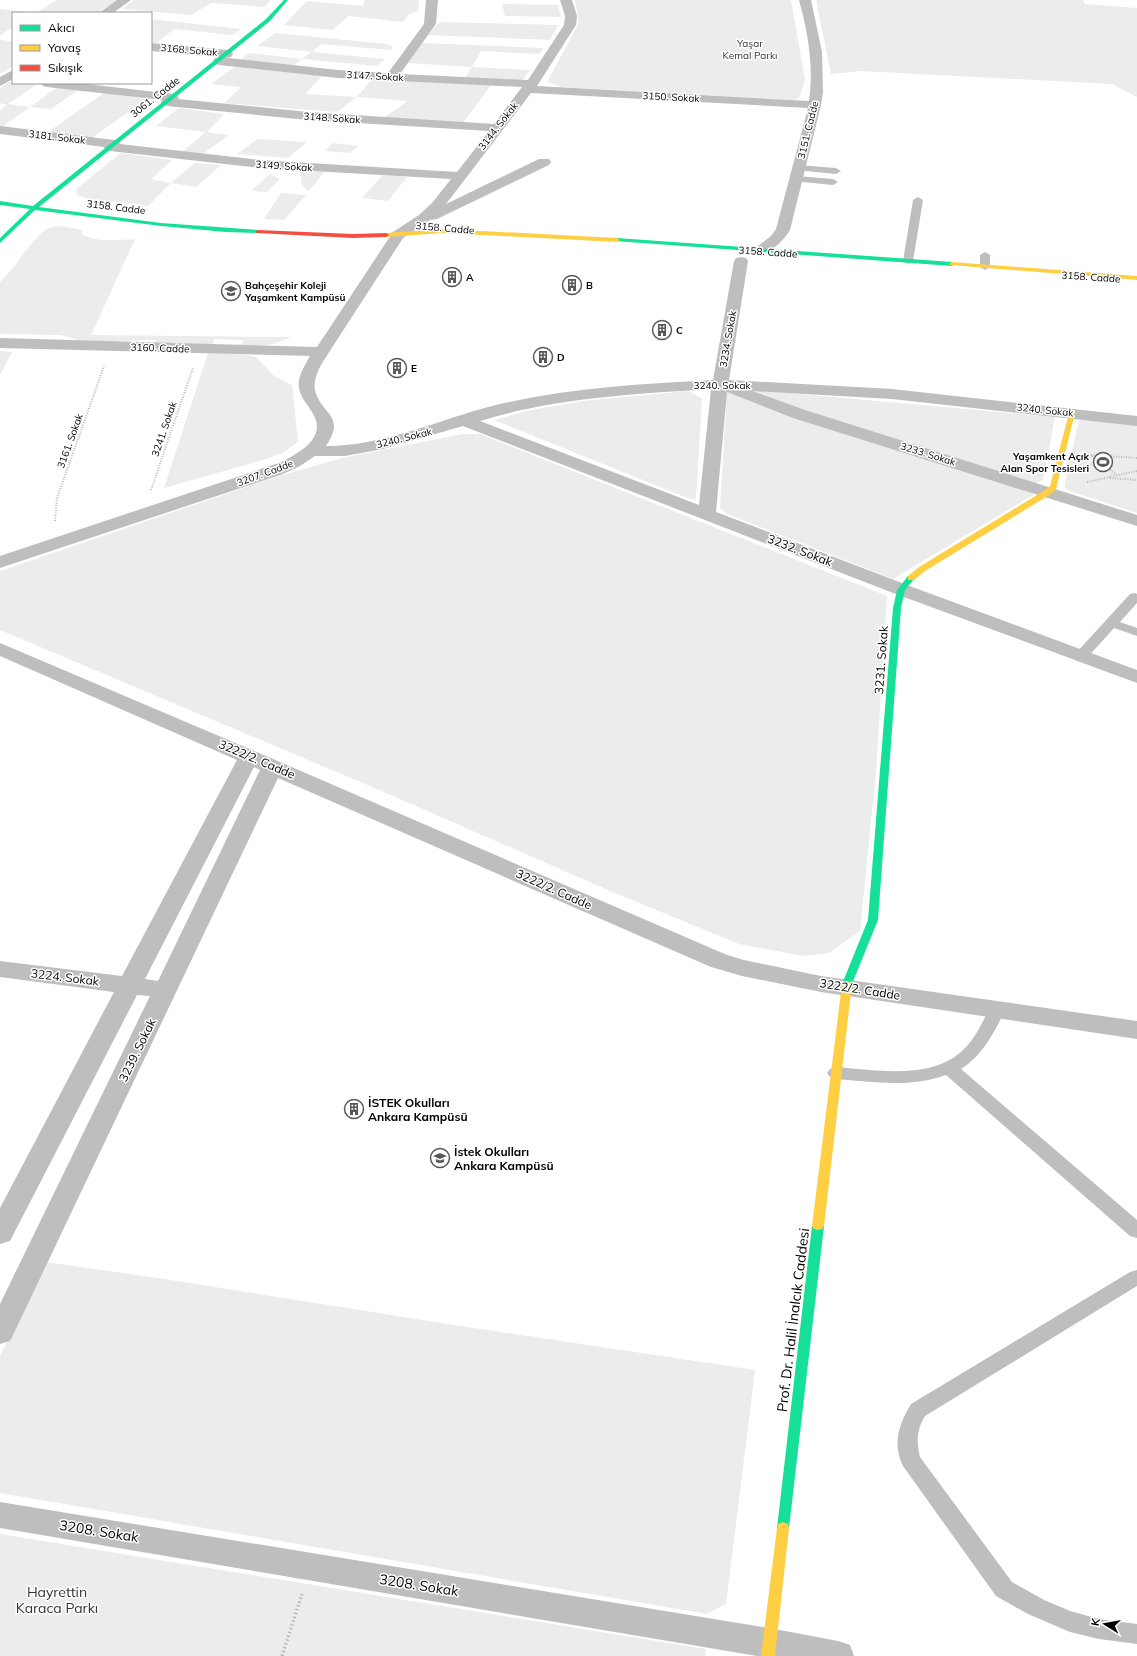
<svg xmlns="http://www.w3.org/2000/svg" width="1137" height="1656" viewBox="0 0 1137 1656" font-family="Mulish,sans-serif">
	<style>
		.green { fill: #ececec }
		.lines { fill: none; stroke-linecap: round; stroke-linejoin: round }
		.path-far1 { stroke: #b9b9b9; stroke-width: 2; stroke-dasharray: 1 1.5; stroke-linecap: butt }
		.path { stroke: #b9b9b9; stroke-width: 3.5; stroke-dasharray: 1.5 2.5; stroke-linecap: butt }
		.lane { fill: #bebebe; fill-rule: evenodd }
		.street { fill: #bebebe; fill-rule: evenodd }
		.fast { fill: #16e098; fill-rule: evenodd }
		.slow { fill: #ffcf43; fill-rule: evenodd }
		.jam { fill: #f24e42; fill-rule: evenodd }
		.labels { text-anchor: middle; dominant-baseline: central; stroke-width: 3; stroke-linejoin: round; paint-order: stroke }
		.far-park-label { font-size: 10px; fill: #333; stroke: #fff }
		.far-street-label { font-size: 10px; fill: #000; stroke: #fff }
		.far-poi-label { font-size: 10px; font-weight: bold; fill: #000; stroke: #fff; text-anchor: start }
		.street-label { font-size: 12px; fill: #000; stroke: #fff }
		.poi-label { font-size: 12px; font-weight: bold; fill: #000; stroke: #fff; text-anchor: start }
		.near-street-label { font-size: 14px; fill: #000; stroke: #fff }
		.near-park-label { font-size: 14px; fill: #333; stroke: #fff }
	</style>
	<rect width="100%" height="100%" fill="#fff"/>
	<g class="green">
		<path d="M57,0H117L97,13H13V27L0,35V9L36,13Z"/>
		<path d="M134,0H271L265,7L211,3L191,15L122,9Z"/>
		<path d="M365,0H419L418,11L409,14L403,22L348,16L333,30L284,25L307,1L363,6Z"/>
		<path d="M575,0H791L805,80L799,98L793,100L562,87L547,82L579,23Z"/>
		<path d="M816,0H1083L1085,4L1137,8V97L1112,84L861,71L831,74Z"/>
		<path d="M502,4L558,5L561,17L505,16Z"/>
		<path d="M151,19L241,29L232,35L174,29L154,45H151Z"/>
		<path d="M440,22L558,25L550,40L428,35Z"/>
		<path d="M275,33L387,44L393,47L391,50L321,44L312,52L385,59L377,66L302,59L292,67L239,61L249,53L302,59L311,52L258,46Z"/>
		<path d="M0,40L13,42V66L2,73H0Z"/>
		<path d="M422,43L544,48L539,54L481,51L472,67L530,70L522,80L465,78L472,67L408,63Z"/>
		<path d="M239,66L254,69L322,76L305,94L357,97L372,79L491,85L463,123L382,119L408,101L357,97L337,112L224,103L241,87L211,84L234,67Z"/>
		<path d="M9,82L36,85L8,104L30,107L58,87L80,89L51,109L30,107L2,127H0V110L7,105L0,103V88Z"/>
		<path d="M104,93L146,99L92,138L48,132Z"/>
		<path d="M179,108L224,114L207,132L229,135L200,156L180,154L206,132L156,126Z"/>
		<path d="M257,139L307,142L288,158L237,154Z"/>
		<path d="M333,143L358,146L350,153L325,151Z"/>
		<path d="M121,153L172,160L151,179L171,183L195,163L221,165L196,187L171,183L148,206L86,198L77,195L76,189Z"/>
		<path d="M300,171L324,172L309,191L302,186Z"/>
		<path d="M270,174L280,179L267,192L251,191Z"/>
		<path d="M383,175L407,177L388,201L362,198Z"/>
		<path d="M281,193L306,195L284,220L264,219Z"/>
		<path d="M61,226L82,230V234C97,243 117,240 135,239L91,335L291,337L274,344L241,348L243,340L214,339L212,347L154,345L156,340L86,342L60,335L0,334V282C17,267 31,238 49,228C52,226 57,227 61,226Z"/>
		<path d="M0,351L12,352L0,375Z"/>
		<path d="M208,353L247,355L256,357L274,376L292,385L298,442L284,452L263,460L164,488Z"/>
		<path d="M746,389L1055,417L1043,480L1036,483L1033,495L893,579L727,514L720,508L727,391Z"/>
		<path d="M687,391L702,398L696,499H690L494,420L531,410L582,401Z"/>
		<path d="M1079,420L1137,425V513L1070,491L1064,487Z"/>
		<path d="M462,434H480L887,596L876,773L860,931L829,953L803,956L739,944L615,893L370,786L0,630V571L276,477L342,458Z"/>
		<path d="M46,1262L158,1278L454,1325L755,1370L726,1604L707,1614L0,1493V1356Z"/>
		<path d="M0,1534L706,1649L705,1656H0Z"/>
	</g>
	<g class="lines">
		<g class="path-far1">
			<path d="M1086,452L1117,475"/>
			<path d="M1091,455L1137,458"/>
			<path d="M1110,478L1137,480"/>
			<path d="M1087,482L1137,471"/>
			<path d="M151,490L193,368"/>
			<path d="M55,521L57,498L104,366"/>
		</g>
		<path class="path" d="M282,1656L302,1594"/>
		<g class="lane">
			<path d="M798,165L836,168L841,171L836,174L795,170L793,168Z"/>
			<path d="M796,176L833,179L838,182L833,185L793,181L791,179L793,177Z"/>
			<path d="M918,197L923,200L913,261L908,264L903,261L913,200Z"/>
			<path d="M985,252L990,255V267L985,270L980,267V255Z"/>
			<path d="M1135,593L1137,594V603L1120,622L1137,628V636L1114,628L1086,659H1076L1074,656L1076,653L1130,594Z"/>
			<path d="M997,1004L1003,1006L1005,1010C994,1033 983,1055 961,1069L1137,1220V1238L1130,1236L946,1075C911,1088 872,1082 836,1079L830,1077L827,1073L830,1069L836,1067C877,1070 934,1081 965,1048C977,1036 983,1020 991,1006Z"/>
			<path d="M1137,1270V1286L925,1416C917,1429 916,1442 920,1457L1012,1582L1044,1600L1070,1611L1099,1619L1137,1624V1644L1099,1639L1070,1632L1028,1614L996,1596L903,1466C892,1444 899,1424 911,1404L1130,1272Z"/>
		</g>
		<g class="street">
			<path d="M117,0H131L113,13H99Z"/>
			<path d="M426,0H438L436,24L400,74L528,80L564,25L565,16L560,0H572L577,16L576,25L537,86L809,101C814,66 808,33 799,0H811L822,52L823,92L821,105L790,230C783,241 770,256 756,252L754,249L771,236L776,229L808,108L531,93L446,204L539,159H549L551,162L549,165L437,219L430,220L403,238L324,360C319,368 313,380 315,390C321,415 347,415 326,446C386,446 439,419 496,405C567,388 640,384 713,380L734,261L736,258L741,257L746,258L748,261L729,380L892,389L1137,416V426L892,399L752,391L805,410L1137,515V526L793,418L727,392L716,512L907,585L1137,670V683L893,593L463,426L383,449L345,456H315L300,466L283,474L0,568V556L279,463C298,454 329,438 312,412C308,405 300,397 299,388C297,377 305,365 310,356L0,348V338L317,347L393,232L419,215L432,203L451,179L260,168L110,151L105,150L104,147L0,134V126L114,140L119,141L120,144L260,160L457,172L489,131L308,120L167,106L163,105L161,102L162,100L47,87L43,86L41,83H78L173,94L177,95L179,98L178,99L308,112L494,124L522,87L338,78L219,65L215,64L213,61L215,58L219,57L338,70L388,73L424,24ZM711,389L699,505L480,421C554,398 634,394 711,389Z"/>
			<path d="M151,43L227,50L231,51L233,54L231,57L227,58L151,51Z"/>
			<path d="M13,70V79L0,86V77Z"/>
			<path d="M0,643L280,762L727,955L744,960L821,976L1137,1021V1039L821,992L742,976L711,967L278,778L14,1333L10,1341L0,1344V1304L150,996L137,995L10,1241L0,1244V1208L114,992L0,977V961L122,976L237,760L0,656ZM254,767L260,770L158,981L145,979Z"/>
			<path d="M0,1502L769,1628L838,1641L850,1645L854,1656H757L0,1528Z"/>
		</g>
		<g class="fast">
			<path d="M284,0H288L270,21L39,207L161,223L258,230L261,232L260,233L226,232L161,226L35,210L0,243V238L30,209L0,205V201L33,206L266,19Z"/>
			<path d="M617,238L952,262L955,264L952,266L615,241V239Z"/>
			<path d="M908,576H911L915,578L905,590L901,608L878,920L852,984L850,986H844L842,984L868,920L893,608L897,590Z"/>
			<path d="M818,1222L822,1223L824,1226L789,1528L788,1532L783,1534L778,1532L777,1528L812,1226L814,1223Z"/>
		</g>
		<g class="slow">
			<path d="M444,229L617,238L620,240L617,242L444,233L386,237L383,235L386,233Z"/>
			<path d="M952,262L1137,276V280L950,265L949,264Z"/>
			<path d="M1072,411L1075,413L1056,489L1051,494L925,571L914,580H908V576L919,567L1045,490L1050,486L1069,413Z"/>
			<path d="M847,981L850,982L852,984L824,1226L822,1229L818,1230L814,1229L812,1226L842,984L844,982Z"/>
			<path d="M783,1522L788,1524L789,1528L775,1656H761L777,1528L778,1524Z"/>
		</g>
		<path class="jam" d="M258,230L353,234L386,233L389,235L386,237L353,238L256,233V231Z"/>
	</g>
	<defs>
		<g id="building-ring" transform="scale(1)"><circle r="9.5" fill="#fff" stroke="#595959" stroke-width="1.5"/><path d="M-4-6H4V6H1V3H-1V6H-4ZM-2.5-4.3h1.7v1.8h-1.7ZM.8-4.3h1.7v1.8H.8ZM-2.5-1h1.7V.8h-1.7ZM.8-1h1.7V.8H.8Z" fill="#595959"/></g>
		<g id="school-ring" transform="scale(1)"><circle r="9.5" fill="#fff" stroke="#595959" stroke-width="1.5"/><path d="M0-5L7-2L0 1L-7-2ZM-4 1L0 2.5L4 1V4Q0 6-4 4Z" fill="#595959"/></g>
		<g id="stadium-ring" transform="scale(1)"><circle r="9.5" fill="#fff" stroke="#595959" stroke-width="1.5"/><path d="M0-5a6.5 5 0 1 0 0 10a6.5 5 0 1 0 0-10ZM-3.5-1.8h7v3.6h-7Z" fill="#595959"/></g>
	</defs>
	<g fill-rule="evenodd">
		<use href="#building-ring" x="452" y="277"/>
		<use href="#building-ring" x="572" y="285"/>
		<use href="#school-ring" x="231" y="291"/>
		<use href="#building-ring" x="662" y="330"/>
		<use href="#building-ring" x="543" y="357"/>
		<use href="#building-ring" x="397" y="368"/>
		<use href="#stadium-ring" x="1103" y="462"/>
		<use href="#building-ring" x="354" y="1109"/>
		<use href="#school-ring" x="440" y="1158"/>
	</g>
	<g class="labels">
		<g class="far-park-label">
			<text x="750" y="43">Yaşar<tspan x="750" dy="12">Kemal Parkı</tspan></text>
		</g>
		<g class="far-street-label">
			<text transform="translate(189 50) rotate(5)">3168. Sokak</text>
			<text transform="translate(375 76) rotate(3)">3147. Sokak</text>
			<text transform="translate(155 97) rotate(-38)">3061. Cadde</text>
			<text transform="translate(671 97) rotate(3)">3150. Sokak</text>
			<text transform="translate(332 118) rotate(4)">3148. Sokak</text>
			<text transform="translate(498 126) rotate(-52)">3144. Sokak</text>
			<text transform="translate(808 130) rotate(-76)">3151. Cadde</text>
			<text transform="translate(57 137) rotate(7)">3181. Sokak</text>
			<text transform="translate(284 166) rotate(4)">3149. Sokak</text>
			<text transform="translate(116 207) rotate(7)">3158. Cadde</text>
			<text transform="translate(445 228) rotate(5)">3158. Cadde</text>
			<text transform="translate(768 252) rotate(4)">3158. Cadde</text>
			<text transform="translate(1091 277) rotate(4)">3158. Cadde</text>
			<text transform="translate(728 339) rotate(-80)">3234. Sokak</text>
			<text transform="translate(160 348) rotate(2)">3160. Cadde</text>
			<text x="722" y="385">3240. Sokak</text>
			<text transform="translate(1045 410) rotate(6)">3240. Sokak</text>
			<text transform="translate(164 429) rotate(-71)">3241. Sokak</text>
			<text transform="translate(404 438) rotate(-14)">3240. Sokak</text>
			<text transform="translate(70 441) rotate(-70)">3161. Sokak</text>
			<text transform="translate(928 454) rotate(17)">3233. Sokak</text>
			<text transform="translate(265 473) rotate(-20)">3207. Cadde</text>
		</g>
		<g class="far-poi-label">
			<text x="466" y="277">A</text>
			<text x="245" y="285">Bahçeşehir Koleji<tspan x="245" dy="12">Yaşamkent Kampüsü</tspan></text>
			<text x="586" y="285">B</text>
			<text x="676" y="330">C</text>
			<text x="557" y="357">D</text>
			<text x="411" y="368">E</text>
			<text x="1089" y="456" text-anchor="end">Yaşamkent Açık<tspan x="1089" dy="12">Alan Spor Tesisleri</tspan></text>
		</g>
		<g class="street-label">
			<text transform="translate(800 550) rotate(21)">3232. Sokak</text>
			<text transform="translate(881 660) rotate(-86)">3231. Sokak</text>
			<text transform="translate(257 759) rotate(23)">3222/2. Cadde</text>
			<text transform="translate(554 889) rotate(24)">3222/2. Cadde</text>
			<text transform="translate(65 977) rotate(7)">3224. Sokak</text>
			<text transform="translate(860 989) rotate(9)">3222/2. Cadde</text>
			<text transform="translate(137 1050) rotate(-64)">3239. Sokak</text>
		</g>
		<g class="poi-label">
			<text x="368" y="1102">İSTEK Okulları<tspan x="368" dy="14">Ankara Kampüsü</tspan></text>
			<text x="454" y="1151">İstek Okulları<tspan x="454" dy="14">Ankara Kampüsü</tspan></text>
		</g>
		<g class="near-street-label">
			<text transform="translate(793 1320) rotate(-83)">Prof. Dr. Halil İnalcık Caddesi</text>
			<text transform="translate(99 1531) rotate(9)">3208. Sokak</text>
			<text transform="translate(419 1585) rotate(9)">3208. Sokak</text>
		</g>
		<g class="near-park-label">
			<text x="57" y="1592">Hayrettin<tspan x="57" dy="16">Karaca Parkı</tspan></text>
		</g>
	</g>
	<rect x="12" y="12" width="140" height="72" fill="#ffffff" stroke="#999999"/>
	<rect x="20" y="25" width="20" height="6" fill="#16e098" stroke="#999999"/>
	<text x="48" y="32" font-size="12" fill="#000000">Akıcı</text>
	<rect x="20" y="45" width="20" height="6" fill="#ffcf43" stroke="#999999"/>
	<text x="48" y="52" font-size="12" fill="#000000">Yavaş</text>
	<rect x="20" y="65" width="20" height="6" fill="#f24e42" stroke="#999999"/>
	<text x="48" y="72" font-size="12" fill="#000000">Sıkışık</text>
	<g transform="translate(1105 1624) rotate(281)" stroke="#ffffff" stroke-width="3" paint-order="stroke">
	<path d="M0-3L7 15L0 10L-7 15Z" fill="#000000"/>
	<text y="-6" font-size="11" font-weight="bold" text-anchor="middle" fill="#000000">K</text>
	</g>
</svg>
